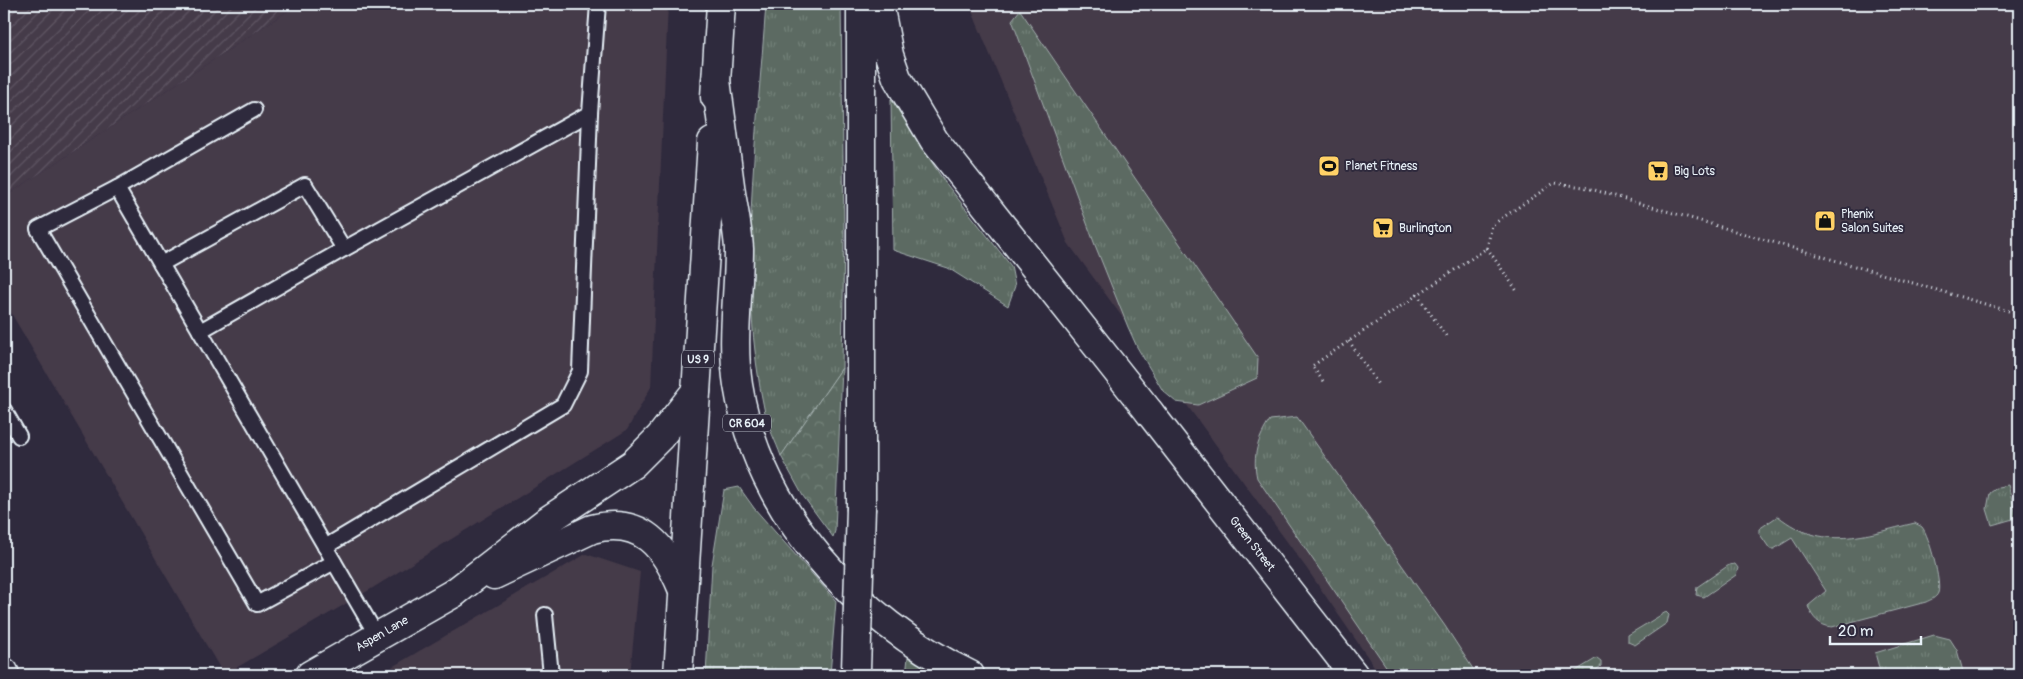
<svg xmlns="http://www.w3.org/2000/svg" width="2023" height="679" viewBox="0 0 2023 679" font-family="Pangolin,sans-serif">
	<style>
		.built { fill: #453a49 }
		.industrial { fill: url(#industrial-furrows) }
		.grass { fill: url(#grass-tufts); stroke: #a2aead }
		.forest { fill: url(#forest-crowns); stroke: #a2aead }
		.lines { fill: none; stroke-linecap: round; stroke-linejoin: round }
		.service-casing { stroke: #e8f1f8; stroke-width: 18 }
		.minor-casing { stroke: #e8f1f8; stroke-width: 31 }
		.tertiary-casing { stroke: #e8f1f8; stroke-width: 31 }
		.secondary-casing { stroke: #e8f1f8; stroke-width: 31 }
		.trunk-casing { stroke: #e8f1f8; stroke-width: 31 }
		.path { stroke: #e8f1f8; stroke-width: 3; stroke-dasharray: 1 4; stroke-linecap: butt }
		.service { stroke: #2f2a3d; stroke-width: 14 }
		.minor { stroke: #2f2a3d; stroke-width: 28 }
		.tertiary { stroke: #2f2a3d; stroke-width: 28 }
		.secondary { stroke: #2f2a3d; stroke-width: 28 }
		.trunk { stroke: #2f2a3d; stroke-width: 28 }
		.trunk-bridge-casing { stroke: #e8f1f8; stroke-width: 31; stroke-linecap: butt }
		.trunk-bridge { stroke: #2f2a3d; stroke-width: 28 }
		.labels { text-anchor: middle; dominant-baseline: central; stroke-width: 4; stroke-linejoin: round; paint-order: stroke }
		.shield { fill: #2f2a3d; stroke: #b0b5c0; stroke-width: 1 }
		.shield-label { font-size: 11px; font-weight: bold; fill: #e8f1f8 }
		.poi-label { font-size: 12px; fill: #e8f1f8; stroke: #2f2a3d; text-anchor: start }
		.street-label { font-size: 12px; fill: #e8f1f8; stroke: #2f2a3d }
	</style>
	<defs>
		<pattern id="industrial-furrows" width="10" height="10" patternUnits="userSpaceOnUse" patternTransform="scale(1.25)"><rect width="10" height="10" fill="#453a49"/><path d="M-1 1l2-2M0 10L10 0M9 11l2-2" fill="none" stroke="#605764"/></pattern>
		<pattern id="grass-tufts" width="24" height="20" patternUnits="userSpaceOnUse" patternTransform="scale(1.25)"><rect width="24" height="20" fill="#5c6b62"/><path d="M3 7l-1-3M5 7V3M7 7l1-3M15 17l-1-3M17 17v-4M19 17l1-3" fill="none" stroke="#738179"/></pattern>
		<pattern id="forest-crowns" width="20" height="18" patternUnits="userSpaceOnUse" patternTransform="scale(1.25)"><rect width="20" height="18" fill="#5c6b62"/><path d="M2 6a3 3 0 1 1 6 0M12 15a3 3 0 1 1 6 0" fill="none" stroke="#738179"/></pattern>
	</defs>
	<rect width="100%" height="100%" fill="#2f2a3d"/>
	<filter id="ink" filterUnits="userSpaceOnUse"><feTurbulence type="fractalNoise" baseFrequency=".02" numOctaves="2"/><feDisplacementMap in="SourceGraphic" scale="10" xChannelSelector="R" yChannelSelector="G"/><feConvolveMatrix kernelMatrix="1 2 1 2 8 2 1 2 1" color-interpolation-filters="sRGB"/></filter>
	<g filter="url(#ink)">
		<g class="built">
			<path d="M298,4H668L651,387L627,430L371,589L224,675L4,301V197Z"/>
			<path d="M969,4H2019V675H1380L1307,569L1068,243Z"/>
			<path d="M586,554L640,572L630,675H378Z"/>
		</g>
		<path class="industrial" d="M4,4H298L4,197Z"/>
		<g class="grass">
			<path d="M766,4H841L844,235L842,368L781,456C776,442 768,427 765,413C736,281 757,138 766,4Z"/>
			<path d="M1020,10L1258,358L1257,378L1198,405L1176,402L1163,391L1137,347L1128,327L1095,245L1012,20Z"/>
			<path d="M891,99L944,181L1011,266L1015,286L1008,306L948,268L893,250Z"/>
			<path d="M1297,417L1445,626L1477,675H1392L1257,478C1252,456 1258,438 1270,420Z"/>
			<path d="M2008,485L2016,515L2013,519L1992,525L1987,509L1990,493L1998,487Z"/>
			<path d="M739,487L754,508L836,601L830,675H706L712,565L724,490Z"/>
			<path d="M1778,516C1823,552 1864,535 1915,523C1916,524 1921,526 1922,527C1929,535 1942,584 1938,593C1936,598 1930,600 1926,602L1832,627C1820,626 1812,618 1808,606L1826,591L1792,538L1774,549H1770L1759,533V529Z"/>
			<path d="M1735,564L1738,568L1736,575L1704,597L1696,595L1697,587L1729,565Z"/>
			<path d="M1666,612L1669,615L1667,623L1635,645L1628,642V635Z"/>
			<path d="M1934,635L1950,639L1957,650L1964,675H1881L1875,653Z"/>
			<path d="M908,657L940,675H906Z"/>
			<path d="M1597,658L1601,661V666L1590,675H1569Z"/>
		</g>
		<path class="forest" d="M842,368L835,531L833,537L803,496L781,456Z"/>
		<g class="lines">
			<g class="service-casing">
				<g id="service">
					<path d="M254,110L117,188L38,229L257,604L334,562"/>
					<path d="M590,113L598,4"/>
					<path d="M117,188L377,636"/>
					<path d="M161,264L305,185L344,249L200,331"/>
					<path d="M4,410L19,436"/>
					<path d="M325,547L563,405L580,371L590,113L344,249"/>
					<path d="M545,615L551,675"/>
				</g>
			</g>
			<g class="minor-casing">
				<g id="minor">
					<path d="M4,672L5,675"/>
					<path d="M310,675L454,593"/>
				</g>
			</g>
			<g class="tertiary-casing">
				<path id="tertiary" d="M1150,413L1354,675"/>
			</g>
			<g class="secondary-casing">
				<path id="secondary" d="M1352,673L1353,675"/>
			</g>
			<g class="trunk-casing">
				<g id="trunk">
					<path d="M861,4V508"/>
					<path d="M879,4L889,55L897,78L934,140L1150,413"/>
					<path d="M716,80C721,118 726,155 731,193C734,211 738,231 739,249C739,295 731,339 738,385C758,512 857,621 970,675"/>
					<path d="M715,97L721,4"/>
					<path d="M494,575L592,529C642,516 665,547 682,588"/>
					<path d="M454,593L547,521L633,464L660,437L696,391"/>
					<path d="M678,675L712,142"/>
				</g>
			</g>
			<g class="path">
				<path d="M1487,248L1517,291"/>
				<path d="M1417,294L1448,339"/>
				<path d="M1349,341L1379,386"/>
				<path d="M1323,381L1312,366L1487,248L1492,225L1554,183L1584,187L2019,314"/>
			</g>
			<use href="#service" class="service"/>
			<use href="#minor" class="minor"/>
			<use href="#tertiary" class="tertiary"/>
			<use href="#secondary" class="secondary"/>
			<use href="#trunk" class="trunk"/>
			<g class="trunk-bridge-casing">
				<path id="trunk-bridge" d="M856,670L861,508"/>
			</g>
			<use href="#trunk-bridge" class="trunk-bridge"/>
		</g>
	</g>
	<defs>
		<g id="stadium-square" transform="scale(1.125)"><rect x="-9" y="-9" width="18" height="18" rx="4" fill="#ffd166" stroke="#2f2a3d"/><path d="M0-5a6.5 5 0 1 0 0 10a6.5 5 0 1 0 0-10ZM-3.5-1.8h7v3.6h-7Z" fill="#111"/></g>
		<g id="supermarket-square" transform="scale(1.125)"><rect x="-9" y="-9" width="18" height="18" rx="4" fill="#ffd166" stroke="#2f2a3d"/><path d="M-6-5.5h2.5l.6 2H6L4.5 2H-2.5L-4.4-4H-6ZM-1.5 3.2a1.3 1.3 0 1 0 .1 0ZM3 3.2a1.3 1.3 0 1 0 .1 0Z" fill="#111"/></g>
		<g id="shop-square" transform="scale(1.125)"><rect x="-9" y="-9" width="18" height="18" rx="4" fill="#ffd166" stroke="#2f2a3d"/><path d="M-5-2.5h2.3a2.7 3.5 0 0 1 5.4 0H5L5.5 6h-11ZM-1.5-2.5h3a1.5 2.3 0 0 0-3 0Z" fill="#111"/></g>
	</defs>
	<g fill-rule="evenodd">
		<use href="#stadium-square" x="1329" y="166"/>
		<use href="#supermarket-square" x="1658" y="171"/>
		<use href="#shop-square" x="1825" y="221"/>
		<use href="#supermarket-square" x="1383" y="228"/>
	</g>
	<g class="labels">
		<g class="shield">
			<rect x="682" y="350.5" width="32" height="17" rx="4"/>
			<rect x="723" y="414.5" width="48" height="17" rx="4"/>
		</g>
		<g class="shield-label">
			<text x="698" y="359">US 9</text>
			<text x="747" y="423">CR 604</text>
		</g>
		<g class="poi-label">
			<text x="1345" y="166">Planet Fitness</text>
			<text x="1674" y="171">Big Lots</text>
			<text x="1841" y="214">Phenix<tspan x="1841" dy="14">Salon Suites</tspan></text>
			<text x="1399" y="228">Burlington</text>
		</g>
		<g class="street-label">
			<text transform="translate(1252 544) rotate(52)">Green Street</text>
			<text transform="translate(382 634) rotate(-30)">Aspen Lane</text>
		</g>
	</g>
	<rect width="2023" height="679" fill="none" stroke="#2f2a3d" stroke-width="20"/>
	<rect x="10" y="10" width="2003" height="659" fill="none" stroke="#e8f1f8" stroke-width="2" filter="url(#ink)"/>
	<path d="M1830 636v8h91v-8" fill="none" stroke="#e8f1f8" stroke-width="2.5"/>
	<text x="1838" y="636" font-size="15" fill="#e8f1f8" stroke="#2f2a3d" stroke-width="4" paint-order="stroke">20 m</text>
</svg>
